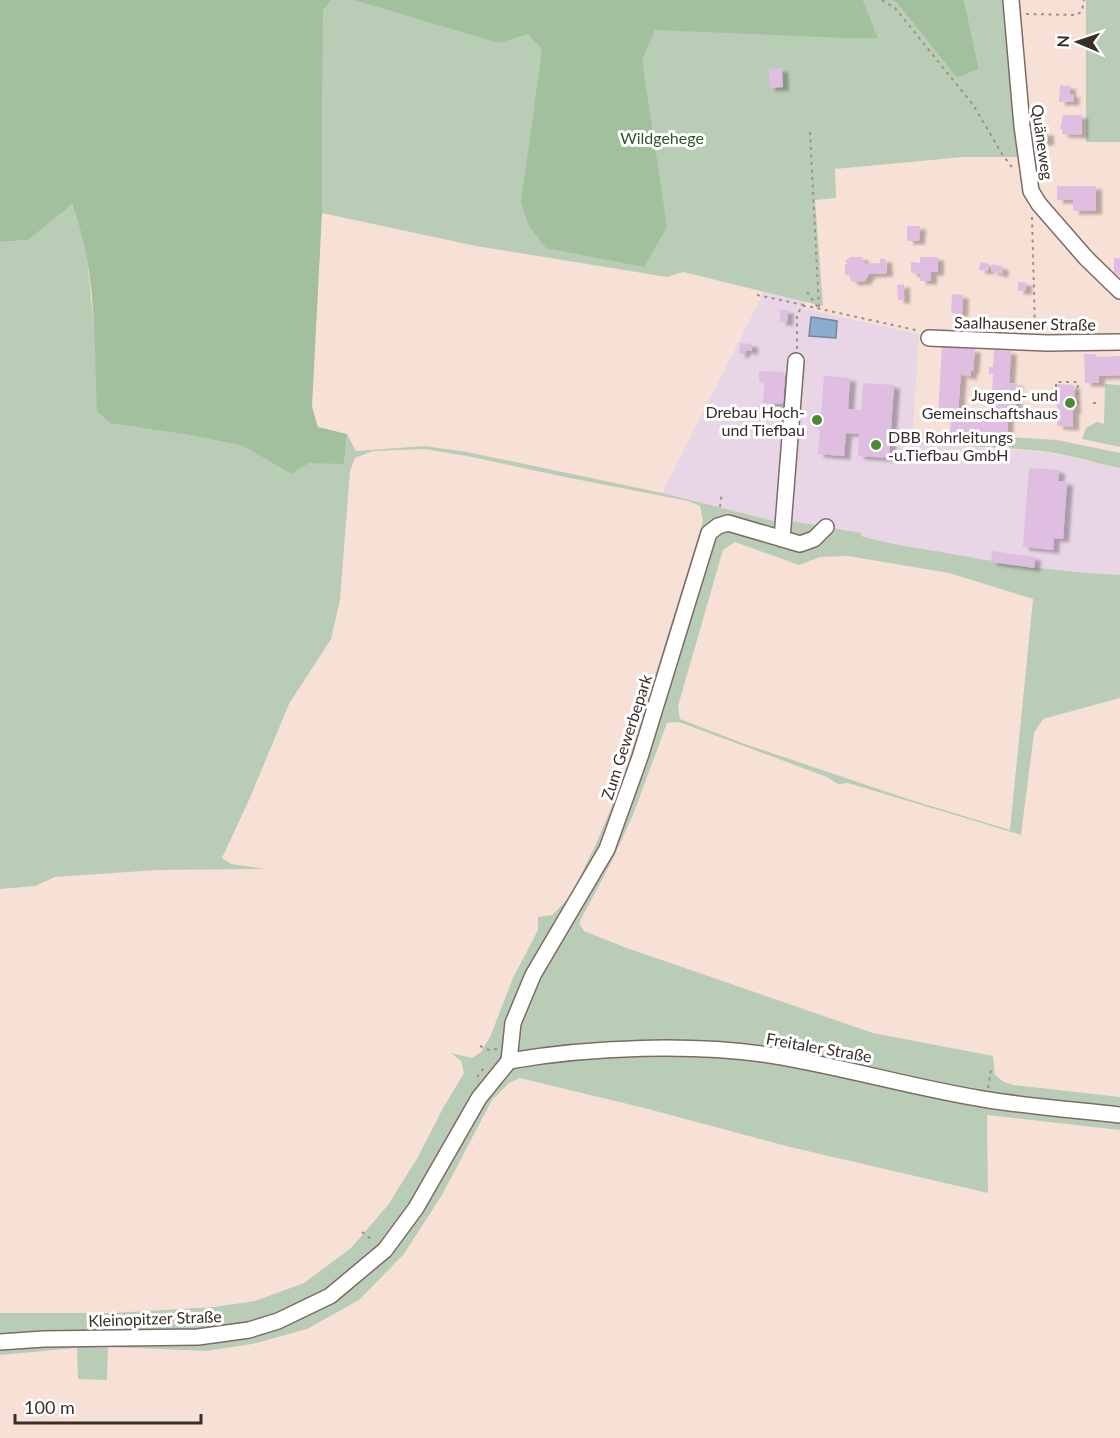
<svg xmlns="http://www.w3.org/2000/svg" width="1120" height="1438" viewBox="0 0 1120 1438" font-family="Lato,sans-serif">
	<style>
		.commercial { fill: #e8d5e6 }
		.green { fill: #b9cdb6; fill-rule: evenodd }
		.forest { fill: #a2c09d }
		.water { fill: #8aadcd; stroke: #71879c; stroke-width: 1.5 }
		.building { fill: #dfbee2; filter: url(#shadow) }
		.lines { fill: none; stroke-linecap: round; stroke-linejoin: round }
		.minor-casing { stroke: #7e6b63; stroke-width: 18 }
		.path { stroke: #a09088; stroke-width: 2; stroke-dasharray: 3 4.5; stroke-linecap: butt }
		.minor { stroke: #fff; stroke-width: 15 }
		.poi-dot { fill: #498c2f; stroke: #fff; stroke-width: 2 }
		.labels { text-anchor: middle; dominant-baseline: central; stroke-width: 6; stroke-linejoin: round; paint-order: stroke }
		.park-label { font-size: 16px; fill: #2d5827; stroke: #fff }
		.street-label { font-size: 16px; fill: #382f2b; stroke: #fff }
		.poi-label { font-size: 16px; fill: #382f2b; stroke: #fff; text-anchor: end }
	</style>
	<defs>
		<filter id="shadow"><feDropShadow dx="6" dy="3.5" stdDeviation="1.5" flood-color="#0004"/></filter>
	</defs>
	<rect width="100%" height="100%" fill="#f7e1d7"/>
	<path class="commercial" d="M762,291L805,301V309L919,334L912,444L1044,452L1075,457L1082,460L1120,468V575L1078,573L991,562L883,542L861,536V533L791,521L778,522L662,493L760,300Z"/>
	<g class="green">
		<path d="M323,0H778L878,38L863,0H892L897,3L957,78L979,69L964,0H1006L1020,157H963L835,169L836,198L815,200L823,306L683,272L667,277L476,246L322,213Z"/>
		<rect x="1086" y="0" width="34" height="142"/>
		<path d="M71,203L81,227L87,257L94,327L184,434L243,446L291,474L308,463H344L347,434L356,451L425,446L467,452L662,493L778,522L791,521L861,533V536C891,545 921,548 951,554C1007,564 1063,573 1120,575V698L1043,719L1034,733L1021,835L848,783L838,784L827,777L679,722L667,723L633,815L612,861L579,923L584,931L624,947L873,1033L993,1056L995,1075L1004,1082L1013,1085L1120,1097V1130L987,1115L988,1193L790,1147L644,1108L520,1078L509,1083L492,1100L442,1195L404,1254L359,1300L307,1329L252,1344L206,1351L108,1347L107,1380L78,1379L77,1348L0,1355V1313H112L214,1307L255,1301L304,1283L351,1248L388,1205L418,1157L443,1108L464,1073L461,1061L451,1053L472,1058L481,1052L490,1037L513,978L538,930V917L552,915L570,897L596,844L621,785L703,521L700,506L688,501L560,476L467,456L424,449L373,451L355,458L350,471L340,600L331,639L289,704L249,800L222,858L231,864L266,869L158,870L55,877L35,886L0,889V242L28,240ZM735,542L799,565L820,557L848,556L949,573L1033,599L1010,830L908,799L742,743L680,719L678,706L723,550Z"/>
		<path d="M1105,384L1120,385V447L1082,439L1086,428L1097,422L1104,424Z"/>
		<path d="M912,431L1057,440L1120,453V468C1094,463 1069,454 1042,451C999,447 955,446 911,444Z"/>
	</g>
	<g class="forest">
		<path d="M0,0H331L323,10L322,213L312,407L318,427L347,434L344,464L309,463L291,474L243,446L184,434L110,423L97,411C94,342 97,268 72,204L28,240L0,242Z"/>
		<path d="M354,0H863L878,38H844L655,30L642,60L667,227L644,267L546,248L529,226L521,203L542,49L528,34L499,43Z"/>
		<path d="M892,0H964L979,69L957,78L897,3Z"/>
	</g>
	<path class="water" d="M811,317L837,321L836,338L809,336Z"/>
	<g class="building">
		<path d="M782,68L783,87L769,88V69Z"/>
		<path d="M1060,85L1070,86V94H1074L1073,102H1059Z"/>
		<path d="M1063,115H1082V135L1062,134V129H1060Z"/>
		<rect x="1037" y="132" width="11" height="10"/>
		<path d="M1057,186H1096V211H1073V200H1057Z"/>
		<path d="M907,226H920L919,241H907Z"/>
		<path d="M851,257H862L865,264L880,263V259H886L887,273L869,274L865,281L852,282L849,275H845V265L847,263L845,261Z"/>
		<path d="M920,257H938V272H931V281H920V274L911,273V262L920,263Z"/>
		<rect x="1114" y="258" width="6" height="17"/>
		<path d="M980,262L989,264L988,271L979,270Z"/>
		<path d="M992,264L1003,267L1002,274L991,271Z"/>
		<rect x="1018" y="282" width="8" height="9"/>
		<path d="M904,284V300H898L897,285Z"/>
		<path d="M952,294L963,295L962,314L951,313Z"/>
		<path d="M780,310H788L787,322H780Z"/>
		<path d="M963,318L999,320V335L962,334Z"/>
		<path d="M740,343L752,344V351L744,350V354H739Z"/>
		<path d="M942,347L975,349L973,371H971V376L962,375L961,370L958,414L938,413Z"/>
		<path d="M994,350L1011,351L1009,383H1017L1015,417H1008L1007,436L950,433L951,418L960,417L991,418L993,374H989V367H993Z"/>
		<path d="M1084,354H1096V357L1120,356V375L1099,376V383H1085Z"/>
		<path d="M759,371L785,372L783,404L763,403L765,382H759Z"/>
		<path d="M824,376L850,378L848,409L861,410L863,383L894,385L889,458L858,456L859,434L846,433L844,456L818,454L820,431L812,422L821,417Z"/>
		<path d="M1057,384L1074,385L1075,410H1073V427L1057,426Z"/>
		<path d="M1029,468L1059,470L1058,481L1067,482L1063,539L1054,538L1053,550L1023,547Z"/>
		<path d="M992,551L1035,557L1034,568L991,562Z"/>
	</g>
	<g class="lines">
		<g class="minor-casing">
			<g id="minor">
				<path d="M1011,0L1022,126L1031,191L1039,204L1086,258L1120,291"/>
				<path d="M929,338L1047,343L1120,342"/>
				<path d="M782,539L796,361"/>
				<path d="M509,1061L513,1023L533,975L607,849L640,757L709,533L718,526L728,523L800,544L814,539L826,527"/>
				<path d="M509,1061C590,1047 694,1043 776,1056C848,1068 918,1089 989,1100C1033,1107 1076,1110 1120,1115"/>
				<path d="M0,1342L44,1339L198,1337L249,1330L278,1321L330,1296L385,1250L416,1208L479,1098L509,1061"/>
			</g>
		</g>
		<g class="path">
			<path d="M882,0L895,8L974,106L1002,154L1014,170"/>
			<path d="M1026,14L1077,15L1082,11L1084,0"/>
			<path d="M810,132L819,309"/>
			<path d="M1032,217L1035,328"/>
			<path d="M807,292L819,309"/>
			<path d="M757,295L804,305"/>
			<path d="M797,349V315L802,306H807L920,331"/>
			<path d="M1053,399V389H1056V382H1078L1077,403"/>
			<path d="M1070,403H1079"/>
			<path d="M1093,403H1097"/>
			<path d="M720,507L722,492"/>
			<path d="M480,1046L489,1050L497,1049"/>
			<path d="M477,1077L484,1068"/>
			<path d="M988,1088L991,1070"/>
			<path d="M362,1232L374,1241"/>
		</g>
		<use href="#minor" class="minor"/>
	</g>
	<g class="poi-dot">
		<circle cx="1070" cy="403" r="6"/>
		<circle cx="817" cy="420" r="6"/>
		<circle cx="876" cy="445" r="6"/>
	</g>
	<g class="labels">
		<g class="park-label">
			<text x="662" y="137">Wildgehege</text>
		</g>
		<g class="street-label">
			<text transform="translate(1043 142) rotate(82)">Quäneweg</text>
			<text transform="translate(1025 323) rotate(1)">Saalhausener Straße</text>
			<text transform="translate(626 737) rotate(-72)">Zum Gewerbepark</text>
			<text transform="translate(819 1047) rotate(10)">Freitaler Straße</text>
			<text transform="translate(155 1318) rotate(-2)">Kleinopitzer Straße</text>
		</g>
		<g class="poi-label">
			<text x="1058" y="394">Jugend- und<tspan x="1058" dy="18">Gemeinschaftshaus</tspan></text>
			<text x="805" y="411">Drebau Hoch-<tspan x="805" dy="18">und Tiefbau</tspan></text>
			<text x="888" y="436" text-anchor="start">DBB Rohrleitungs<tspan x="888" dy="18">-u.Tiefbau GmbH</tspan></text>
		</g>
	</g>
	<g transform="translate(1078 42) rotate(272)" stroke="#ffffff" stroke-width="4.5" paint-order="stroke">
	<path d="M0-4.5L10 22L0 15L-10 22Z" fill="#382f2b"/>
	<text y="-9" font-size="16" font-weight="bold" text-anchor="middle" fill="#382f2b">N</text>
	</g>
	<path d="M15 1414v9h186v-9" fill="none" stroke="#382f2b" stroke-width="3"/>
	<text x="24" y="1414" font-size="18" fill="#382f2b" stroke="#ffffff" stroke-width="4.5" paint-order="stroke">100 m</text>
</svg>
